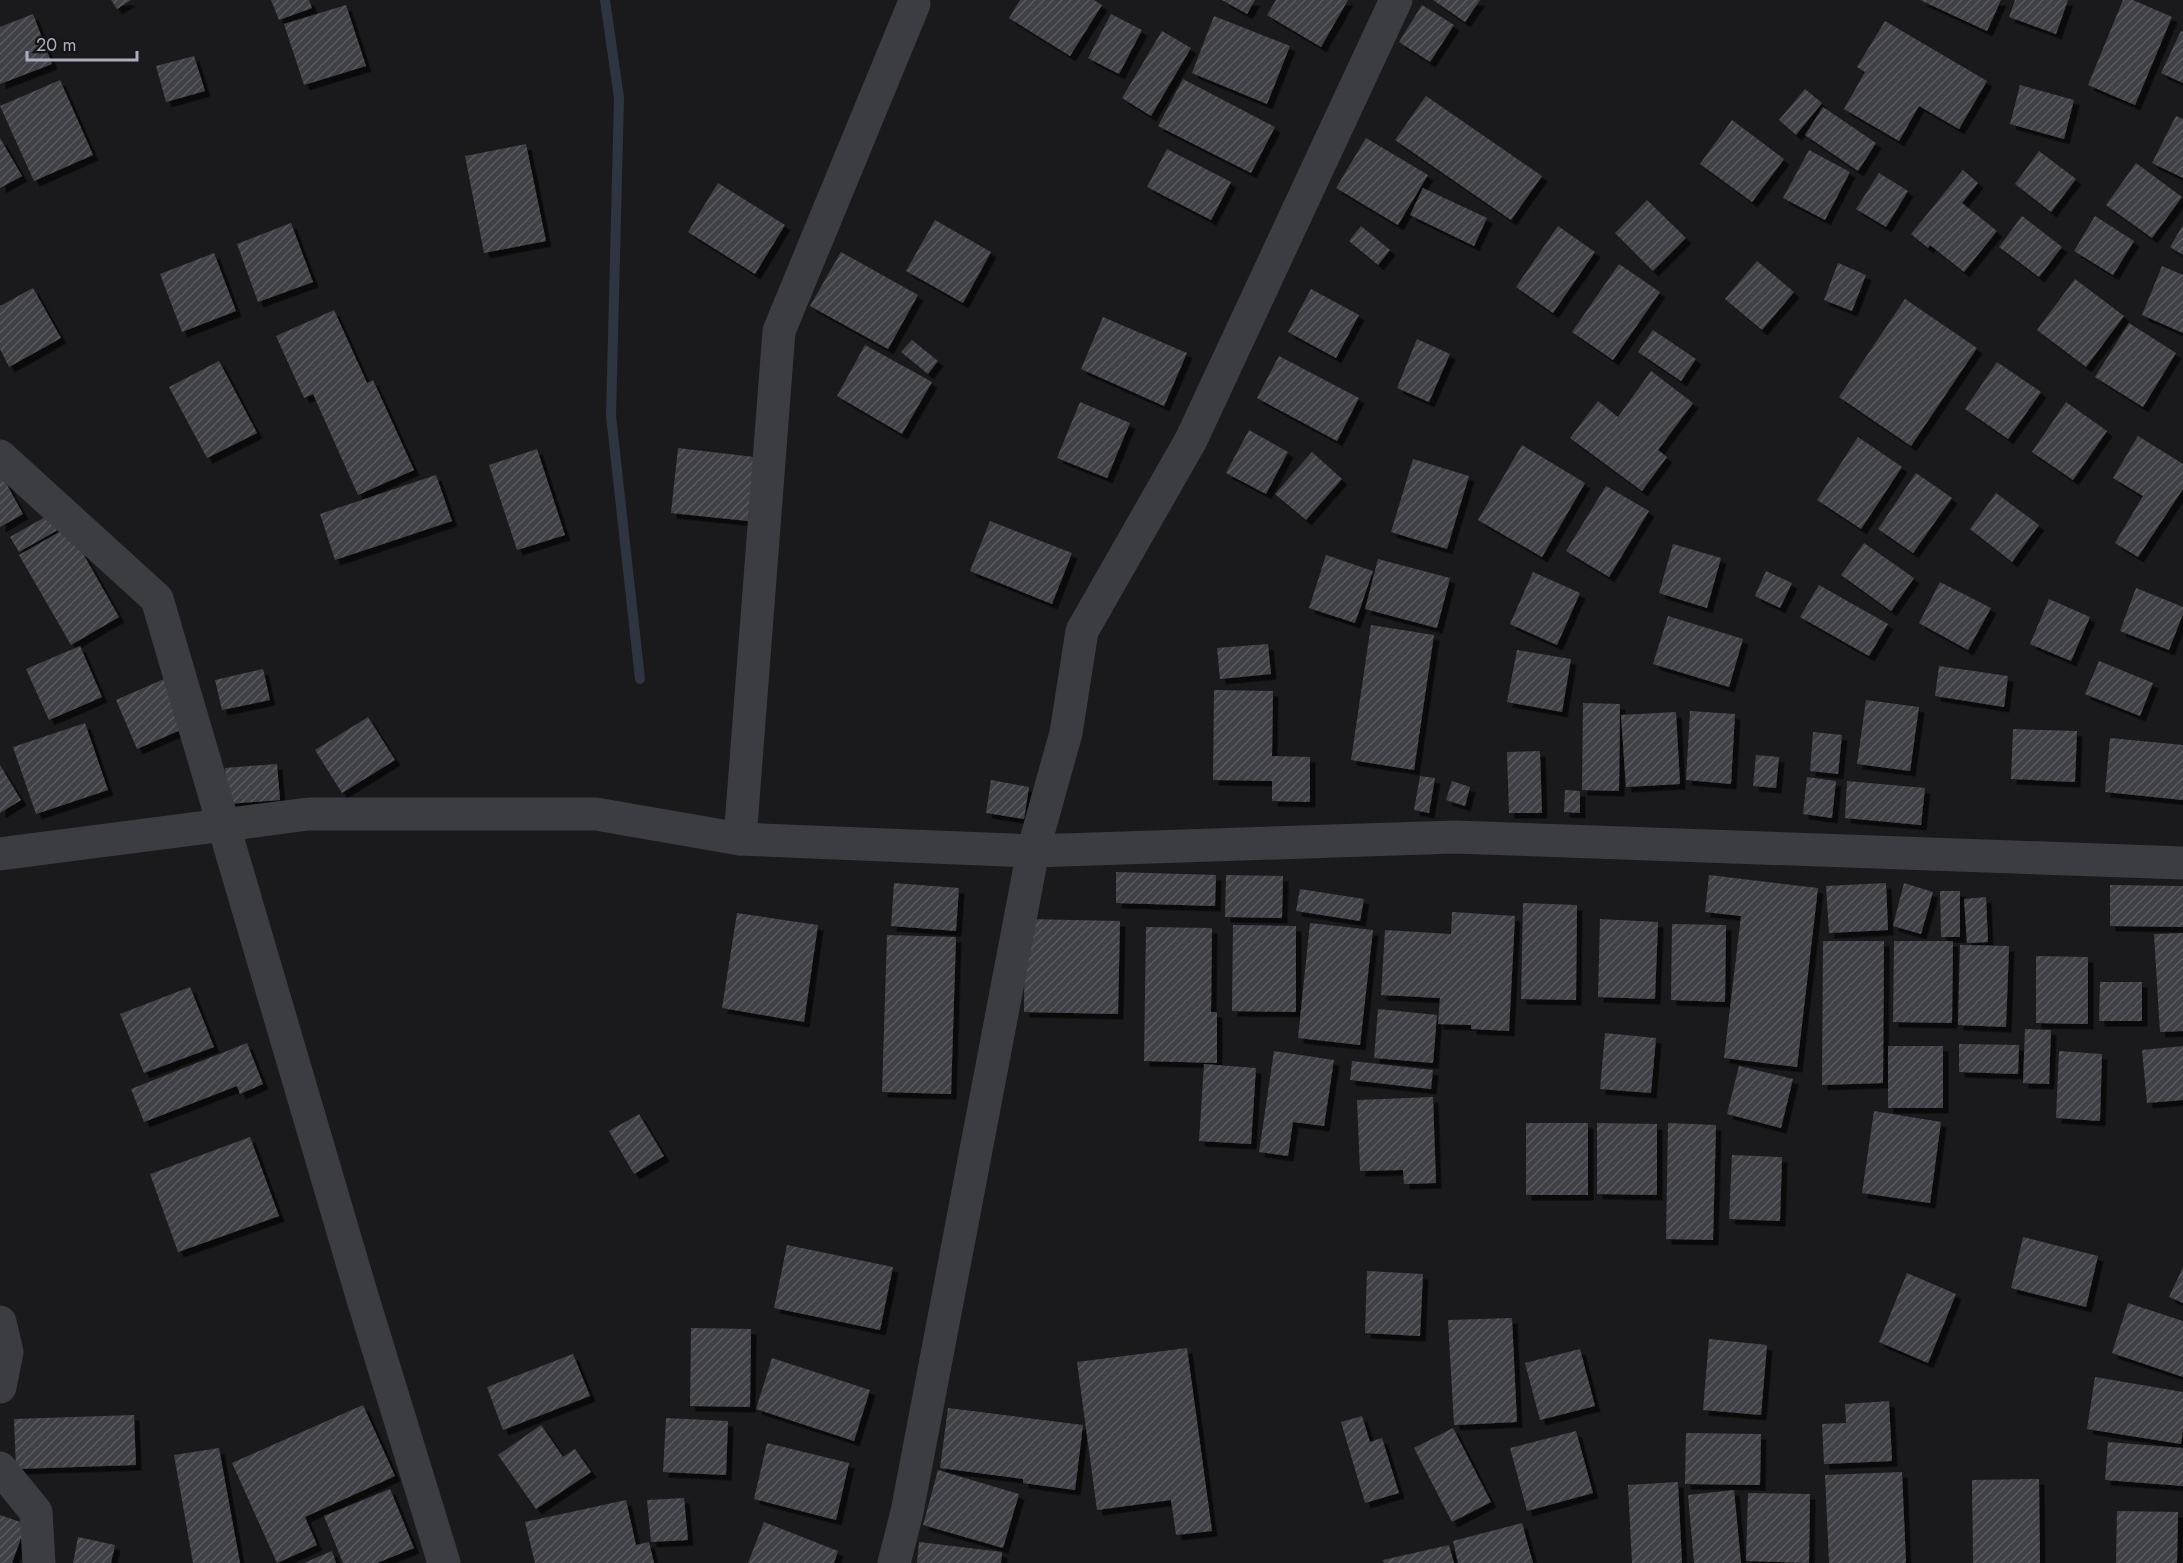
<svg xmlns="http://www.w3.org/2000/svg" width="2183" height="1563" viewBox="0 0 2183 1563" font-family="Jost,sans-serif">
	<style>
		.lines { fill: none; stroke-linecap: round; stroke-linejoin: round }
		.stream { stroke: #2e3541; stroke-width: 10 }
		.building { fill: url(#building-hatch); filter: url(#shadow) }
		.street { stroke: #3c3c43; stroke-width: 33 }
	</style>
	<defs>
		<pattern id="building-hatch" width="6" height="6" patternUnits="userSpaceOnUse" patternTransform="scale(1.5)"><rect width="6" height="6" fill="#414146"/><path d="M-1 1l2-2M0 6l6-6M5 7l2-2" fill="none" stroke="#5a5a5f"/></pattern>
		<filter id="shadow"><feDropShadow dx="5.5" dy="5.5" stdDeviation="0" flood-color="#0009"/></filter>
	</defs>
	<rect width="100%" height="100%" fill="#1a191c"/>
	<g class="lines">
		<path class="stream" d="M605,0L619,98L611,416L640,679"/>
	</g>
	<g class="building">
		<path d="M111,0H131L117,9Z"/>
		<path d="M271,0H309L312,8L279,20Z"/>
		<path d="M1020,0H1094L1102,5L1070,56L1009,18Z"/>
		<path d="M1222,0H1255L1247,14Z"/>
		<path d="M1276,0H1348L1321,47L1267,15Z"/>
		<path d="M1433,0H1480L1465,22Z"/>
		<path d="M1920,0H2001L1987,31Z"/>
		<path d="M2015,0H2068L2056,34L2009,17Z"/>
		<path d="M2123,0H2133L2172,17L2135,105L2088,85Z"/>
		<path d="M346,5L366,66L304,85L284,24Z"/>
		<path d="M1422,5L1454,25L1430,62L1399,42Z"/>
		<path d="M33,14L52,64L0,84V27Z"/>
		<path d="M1111,14L1142,30L1119,74L1088,58Z"/>
		<path d="M1214,16L1290,46L1267,104L1192,73Z"/>
		<path d="M1885,21L1987,81L1959,129L1919,106L1899,141L1844,109L1865,72L1857,67Z"/>
		<path d="M1162,31L1191,48L1151,116L1122,98Z"/>
		<path d="M2181,31L2183,32V83L2161,73Z"/>
		<path d="M194,56L205,91L166,102L156,66Z"/>
		<path d="M1183,79L1275,127L1251,173L1158,126Z"/>
		<path d="M60,80L93,155L34,181L0,106Z"/>
		<path d="M2020,85L2074,100L2064,139L2010,124Z"/>
		<path d="M1805,89L1822,103L1796,135L1779,120Z"/>
		<path d="M1426,96L1542,176L1511,220L1395,140Z"/>
		<path d="M1823,107L1876,143L1858,171L1805,135Z"/>
		<path d="M2176,116L2183,119V178L2152,163Z"/>
		<path d="M1732,120L1784,159L1752,202L1700,164Z"/>
		<path d="M0,138L22,176L0,188Z"/>
		<path d="M1366,138L1428,175L1398,225L1336,188Z"/>
		<path d="M526,144L546,241L484,253L465,156Z"/>
		<path d="M1167,149L1231,182L1211,220L1147,187Z"/>
		<path d="M1809,150L1850,172L1825,220L1783,198Z"/>
		<path d="M2039,151L2076,179L2051,212L2015,184Z"/>
		<path d="M2136,163L2182,197L2152,238L2106,205Z"/>
		<path d="M1963,170L1978,183L1962,203L1997,231L1964,272L1930,245L1928,248L1911,234Z"/>
		<path d="M1879,173L1908,191L1886,227L1856,209Z"/>
		<path d="M718,183L785,225L755,274L688,232Z"/>
		<path d="M1423,188L1487,218L1474,246L1410,215Z"/>
		<path d="M1647,200L1686,238L1653,271L1615,233Z"/>
		<path d="M2022,216L2062,247L2039,277L1999,247Z"/>
		<path d="M2095,216L2134,241L2113,275L2074,251Z"/>
		<path d="M935,220L991,252L963,303L906,271Z"/>
		<path d="M291,223L313,282L258,302L237,244Z"/>
		<path d="M2183,225V255L2170,247Z"/>
		<path d="M1361,226L1390,250L1378,265L1349,241Z"/>
		<path d="M1558,226L1595,252L1553,313L1516,287Z"/>
		<path d="M841,252L918,295L888,349L810,306Z"/>
		<path d="M214,253L236,311L182,332L160,274Z"/>
		<path d="M1757,261L1794,292L1762,330L1725,299Z"/>
		<path d="M1838,263L1866,275L1852,311L1824,300Z"/>
		<path d="M1619,264L1660,292L1613,360L1572,332Z"/>
		<path d="M2162,266L2183,275V333L2142,315Z"/>
		<path d="M2075,279L2124,316L2086,367L2037,330Z"/>
		<path d="M33,288L61,338L9,367L0,349V306Z"/>
		<path d="M1311,289L1359,315L1336,358L1288,332Z"/>
		<path d="M1905,299L1977,348L1911,446L1839,397Z"/>
		<path d="M334,310L367,383L373,380L414,470L358,495L313,394L304,398L276,336Z"/>
		<path d="M1103,317L1187,353L1164,406L1081,369Z"/>
		<path d="M2129,323L2176,353L2143,407L2095,377Z"/>
		<path d="M1653,330L1696,359L1681,381L1638,352Z"/>
		<path d="M1417,339L1450,354L1429,402L1397,388Z"/>
		<path d="M912,340L938,361L928,374L901,352Z"/>
		<path d="M865,345L932,382L902,434L837,396Z"/>
		<path d="M1279,356L1359,398L1337,441L1257,398Z"/>
		<path d="M219,361L257,433L207,458L169,387Z"/>
		<path d="M1997,362L2041,392L2008,439L1965,409Z"/>
		<path d="M1651,371L1693,403L1658,450L1667,457L1642,491L1570,438L1598,401L1618,417Z"/>
		<path d="M1080,402L1130,423L1107,478L1057,458Z"/>
		<path d="M2066,402L2107,431L2073,480L2032,452Z"/>
		<path d="M1249,430L1288,452L1266,494L1226,473Z"/>
		<path d="M2138,436L2183,464V489L2138,557L2115,543L2143,496L2113,478Z"/>
		<path d="M1858,437L1902,467L1861,529L1817,500Z"/>
		<path d="M1522,445L1585,483L1542,557L1478,520Z"/>
		<path d="M678,448L754,457L748,521L671,513Z"/>
		<path d="M537,449L565,535L517,550L489,465Z"/>
		<path d="M1312,452L1342,479L1306,520L1275,494Z"/>
		<path d="M1413,459L1469,476L1447,549L1391,532Z"/>
		<path d="M0,472L23,514L0,527Z"/>
		<path d="M1916,473L1952,498L1913,553L1878,529Z"/>
		<path d="M436,475L452,521L335,560L320,514Z"/>
		<path d="M1606,486L1649,511L1609,577L1566,551Z"/>
		<path d="M1996,493L2039,525L2012,562L1970,529Z"/>
		<path d="M54,512L63,527L19,552L10,537Z"/>
		<path d="M990,521L1072,553L1052,604L970,571Z"/>
		<path d="M68,527L119,617L71,645L19,555Z"/>
		<path d="M1864,543L1914,578L1891,611L1841,575Z"/>
		<path d="M1673,544L1721,558L1707,608L1659,593Z"/>
		<path d="M1326,555L1373,571L1355,623L1309,608Z"/>
		<path d="M1378,559L1450,578L1437,628L1365,609Z"/>
		<path d="M1766,571L1792,583L1780,608L1755,596Z"/>
		<path d="M1533,572L1580,593L1557,645L1510,624Z"/>
		<path d="M1940,582L1991,608L1968,650L1919,623Z"/>
		<path d="M1819,585L1888,624L1869,656L1800,617Z"/>
		<path d="M2136,588L2183,607V614L2169,650L2120,631Z"/>
		<path d="M2049,599L2090,617L2071,661L2030,644Z"/>
		<path d="M1668,616L1743,639L1729,687L1653,664Z"/>
		<path d="M1371,625L1434,635L1414,770L1351,760Z"/>
		<path d="M1268,644L1271,674L1220,679L1217,648Z"/>
		<path d="M80,646L102,697L49,720L26,669Z"/>
		<path d="M1517,650L1571,659L1562,712L1507,702Z"/>
		<path d="M2099,661L2153,683L2140,716L2085,694Z"/>
		<path d="M1939,666L2008,676L2004,707L1935,696Z"/>
		<path d="M263,669L270,700L222,710L215,680Z"/>
		<path d="M164,679L185,728L137,749L116,700Z"/>
		<path d="M1214,690L1273,691L1272,756L1310,757V802L1272,801V781L1213,780Z"/>
		<path d="M1866,700L1919,707L1910,771L1857,764Z"/>
		<path d="M1583,703L1620,704L1619,791L1582,790Z"/>
		<path d="M1690,711L1735,714L1731,784L1686,780Z"/>
		<path d="M1676,712L1680,784L1626,787L1621,715Z"/>
		<path d="M368,717L395,760L342,793L315,750Z"/>
		<path d="M85,723L108,790L36,814L13,747Z"/>
		<path d="M2013,729L2077,731L2075,782L2011,779Z"/>
		<path d="M1813,732L1842,735L1838,774L1810,771Z"/>
		<path d="M2110,738L2183,745V800L2105,792Z"/>
		<path d="M1540,751L1542,813H1509L1507,752Z"/>
		<path d="M1756,755L1779,757L1776,788L1753,786Z"/>
		<path d="M277,764L280,800L228,804L225,768Z"/>
		<path d="M0,765L21,800L0,813Z"/>
		<path d="M1420,776L1435,778L1429,813L1414,810Z"/>
		<path d="M1807,777L1836,781L1832,818L1803,814Z"/>
		<path d="M991,780L1029,787L1024,819L986,813Z"/>
		<path d="M1452,781L1470,787L1465,806L1446,800Z"/>
		<path d="M1847,781L1925,788L1921,825L1845,818Z"/>
		<path d="M1565,790L1580,791V813L1564,812Z"/>
		<path d="M1116,872L1216,875L1215,906L1116,903Z"/>
		<path d="M1226,875L1283,876L1282,918L1225,917Z"/>
		<path d="M1709,875L1818,888L1797,1067L1724,1058L1741,916L1705,912Z"/>
		<path d="M894,883L959,888L956,931L891,926Z"/>
		<path d="M1886,883L1888,930L1829,933L1826,886Z"/>
		<path d="M1904,883L1933,892L1921,934L1893,926Z"/>
		<path d="M2110,885L2183,886V927L2110,926Z"/>
		<path d="M1300,889L1364,899L1360,921L1296,911Z"/>
		<path d="M1940,891H1960V937H1941Z"/>
		<path d="M1986,897L1988,942L1967,943L1964,899Z"/>
		<path d="M1523,903L1577,905L1576,1000L1521,999Z"/>
		<path d="M1452,912L1515,916L1509,1031L1471,1029V1025L1438,1024L1440,998L1381,995L1385,930L1451,934Z"/>
		<path d="M737,913L818,925L804,1022L722,1008Z"/>
		<path d="M1025,919L1120,921L1118,1014L1024,1012Z"/>
		<path d="M1600,919L1658,922L1655,999L1598,997Z"/>
		<path d="M1310,923L1373,930L1360,1045L1298,1038Z"/>
		<path d="M1672,924L1726,925L1725,1002L1671,1000Z"/>
		<path d="M1233,925L1296,926V1012L1232,1011Z"/>
		<path d="M1146,927L1212,928L1211,1012H1217V1063L1144,1061Z"/>
		<path d="M2183,933V1031L2160,1032L2154,934Z"/>
		<path d="M887,935L956,937L951,1094L882,1092Z"/>
		<path d="M1823,941H1884L1883,1083L1822,1085Z"/>
		<path d="M1894,941H1953L1952,1023L1893,1022Z"/>
		<path d="M1960,945L2009,946L2006,1027L1958,1025Z"/>
		<path d="M2036,956L2088,957V1024L2036,1023Z"/>
		<path d="M2100,982H2142V1021H2099Z"/>
		<path d="M190,987L214,1047L144,1073L120,1014Z"/>
		<path d="M1378,1009L1437,1015L1433,1063L1374,1058Z"/>
		<path d="M2025,1029L2051,1030L2049,1084L2023,1083Z"/>
		<path d="M1605,1033L1656,1038L1651,1093L1600,1089Z"/>
		<path d="M247,1043L263,1084L240,1094L237,1086L144,1122L131,1089Z"/>
		<path d="M1959,1044L2019,1045L2018,1074L1959,1072Z"/>
		<rect x="1888" y="1046" width="55" height="62"/>
		<path d="M2183,1046V1100L2147,1103L2142,1050Z"/>
		<path d="M1274,1051L1334,1060L1324,1126L1293,1122L1288,1156L1259,1152Z"/>
		<path d="M2059,1051L2102,1054L2100,1121L2056,1118Z"/>
		<path d="M1352,1061L1433,1070L1431,1089L1350,1080Z"/>
		<path d="M1204,1064L1256,1068L1251,1144L1199,1141Z"/>
		<path d="M1739,1066L1793,1079L1781,1128L1727,1114Z"/>
		<path d="M1433,1097L1436,1183L1404,1184L1403,1170L1360,1171L1357,1100Z"/>
		<path d="M1874,1111L1941,1122L1930,1203L1862,1193Z"/>
		<path d="M639,1114L664,1156L634,1174L609,1131Z"/>
		<rect x="1526" y="1123" width="62" height="72"/>
		<path d="M1597,1123L1657,1124V1195L1597,1194Z"/>
		<path d="M1668,1123L1716,1125L1713,1240L1666,1239Z"/>
		<path d="M250,1137L279,1216L178,1252L150,1174Z"/>
		<path d="M1732,1155L1782,1157L1780,1221L1729,1219Z"/>
		<path d="M2023,1237L2098,1256L2086,1307L2011,1288Z"/>
		<path d="M787,1245L893,1267L880,1330L774,1308Z"/>
		<path d="M2183,1267V1303L2169,1297Z"/>
		<path d="M1367,1271L1423,1274L1420,1336L1365,1333Z"/>
		<path d="M1907,1273L1956,1294L1928,1363L1879,1342Z"/>
		<path d="M2128,1303L2183,1321V1377L2112,1353Z"/>
		<path d="M1512,1318L1517,1422L1454,1425L1448,1320Z"/>
		<path d="M691,1328L751,1329L750,1407L690,1406Z"/>
		<path d="M1709,1339L1767,1345L1761,1415L1703,1410Z"/>
		<path d="M1187,1348L1212,1531L1176,1535L1171,1500L1097,1510L1077,1362Z"/>
		<path d="M1580,1349L1595,1406L1540,1420L1525,1363Z"/>
		<path d="M573,1354L590,1396L503,1430L487,1387Z"/>
		<path d="M772,1358L870,1390L854,1441L756,1409Z"/>
		<path d="M2095,1377L2183,1392V1430L2181,1444L2087,1429Z"/>
		<path d="M1889,1401L1892,1461L1824,1464L1822,1424L1846,1423L1845,1404Z"/>
		<path d="M363,1405L395,1476L305,1517L317,1545L277,1563L232,1463Z"/>
		<path d="M948,1408L1083,1425L1075,1490L1023,1483V1479L940,1468Z"/>
		<path d="M134,1415L136,1465L16,1469L14,1419Z"/>
		<path d="M1362,1416L1370,1442L1382,1438L1399,1493L1365,1503L1341,1422Z"/>
		<path d="M666,1418L728,1421L726,1475L663,1472Z"/>
		<path d="M541,1425L563,1457L575,1449L591,1472L536,1509L498,1455Z"/>
		<path d="M1453,1428L1491,1502L1452,1522L1414,1448Z"/>
		<path d="M1576,1431L1593,1493L1527,1511L1510,1448Z"/>
		<path d="M1686,1433L1761,1434L1760,1485L1685,1484Z"/>
		<path d="M2108,1442L2183,1448V1486L2105,1480Z"/>
		<path d="M767,1443L849,1463L836,1520L754,1499Z"/>
		<path d="M219,1448L240,1563H193L174,1455Z"/>
		<path d="M938,1470L1019,1494L1003,1548L923,1525Z"/>
		<path d="M1902,1472L1906,1563H1829L1825,1475Z"/>
		<path d="M2039,1479L2040,1563H1973L1972,1480Z"/>
		<path d="M1678,1482L1682,1563H1632L1628,1485Z"/>
		<path d="M390,1489L414,1548L377,1563H343L324,1516Z"/>
		<path d="M1734,1490L1741,1563H1694L1688,1495Z"/>
		<path d="M1748,1493L1810,1494L1809,1563L1746,1561Z"/>
		<path d="M684,1498L688,1540L651,1542L647,1500Z"/>
		<path d="M626,1500L636,1545L649,1542L654,1563H535L525,1522Z"/>
		<path d="M2117,1511L2178,1512L2177,1563H2116Z"/>
		<path d="M0,1515L26,1524L12,1563H0Z"/>
		<path d="M764,1522L838,1551L834,1563H748Z"/>
		<path d="M1522,1523L1533,1563H1458L1453,1541Z"/>
		<path d="M78,1537L115,1545L111,1563H73Z"/>
		<path d="M919,1542L1002,1552L1001,1563H917Z"/>
		<path d="M1449,1545L1454,1563H1384L1383,1560Z"/>
		<path d="M332,1551L336,1563H304Z"/>
	</g>
	<g class="lines">
		<g class="street">
			<path d="M0,456L157,599L362,1296L444,1563"/>
			<path d="M740,839L779,331L914,4"/>
			<path d="M0,854L308,814H596L740,839L1033,851L1454,837L2183,863"/>
			<path d="M0,1322L7,1352L0,1387"/>
			<path d="M0,1468L36,1512L39,1563"/>
			<path d="M894,1563L907,1512L1033,851L1066,733L1082,631L1191,440L1396,0"/>
		</g>
	</g>
	<path d="M27 51v9h110v-9" fill="none" stroke="#abadbc" stroke-width="3"/>
	<text x="36" y="51" font-size="18" fill="#abadbc" stroke="#151417" stroke-width="4.5" paint-order="stroke">20 m</text>
</svg>
